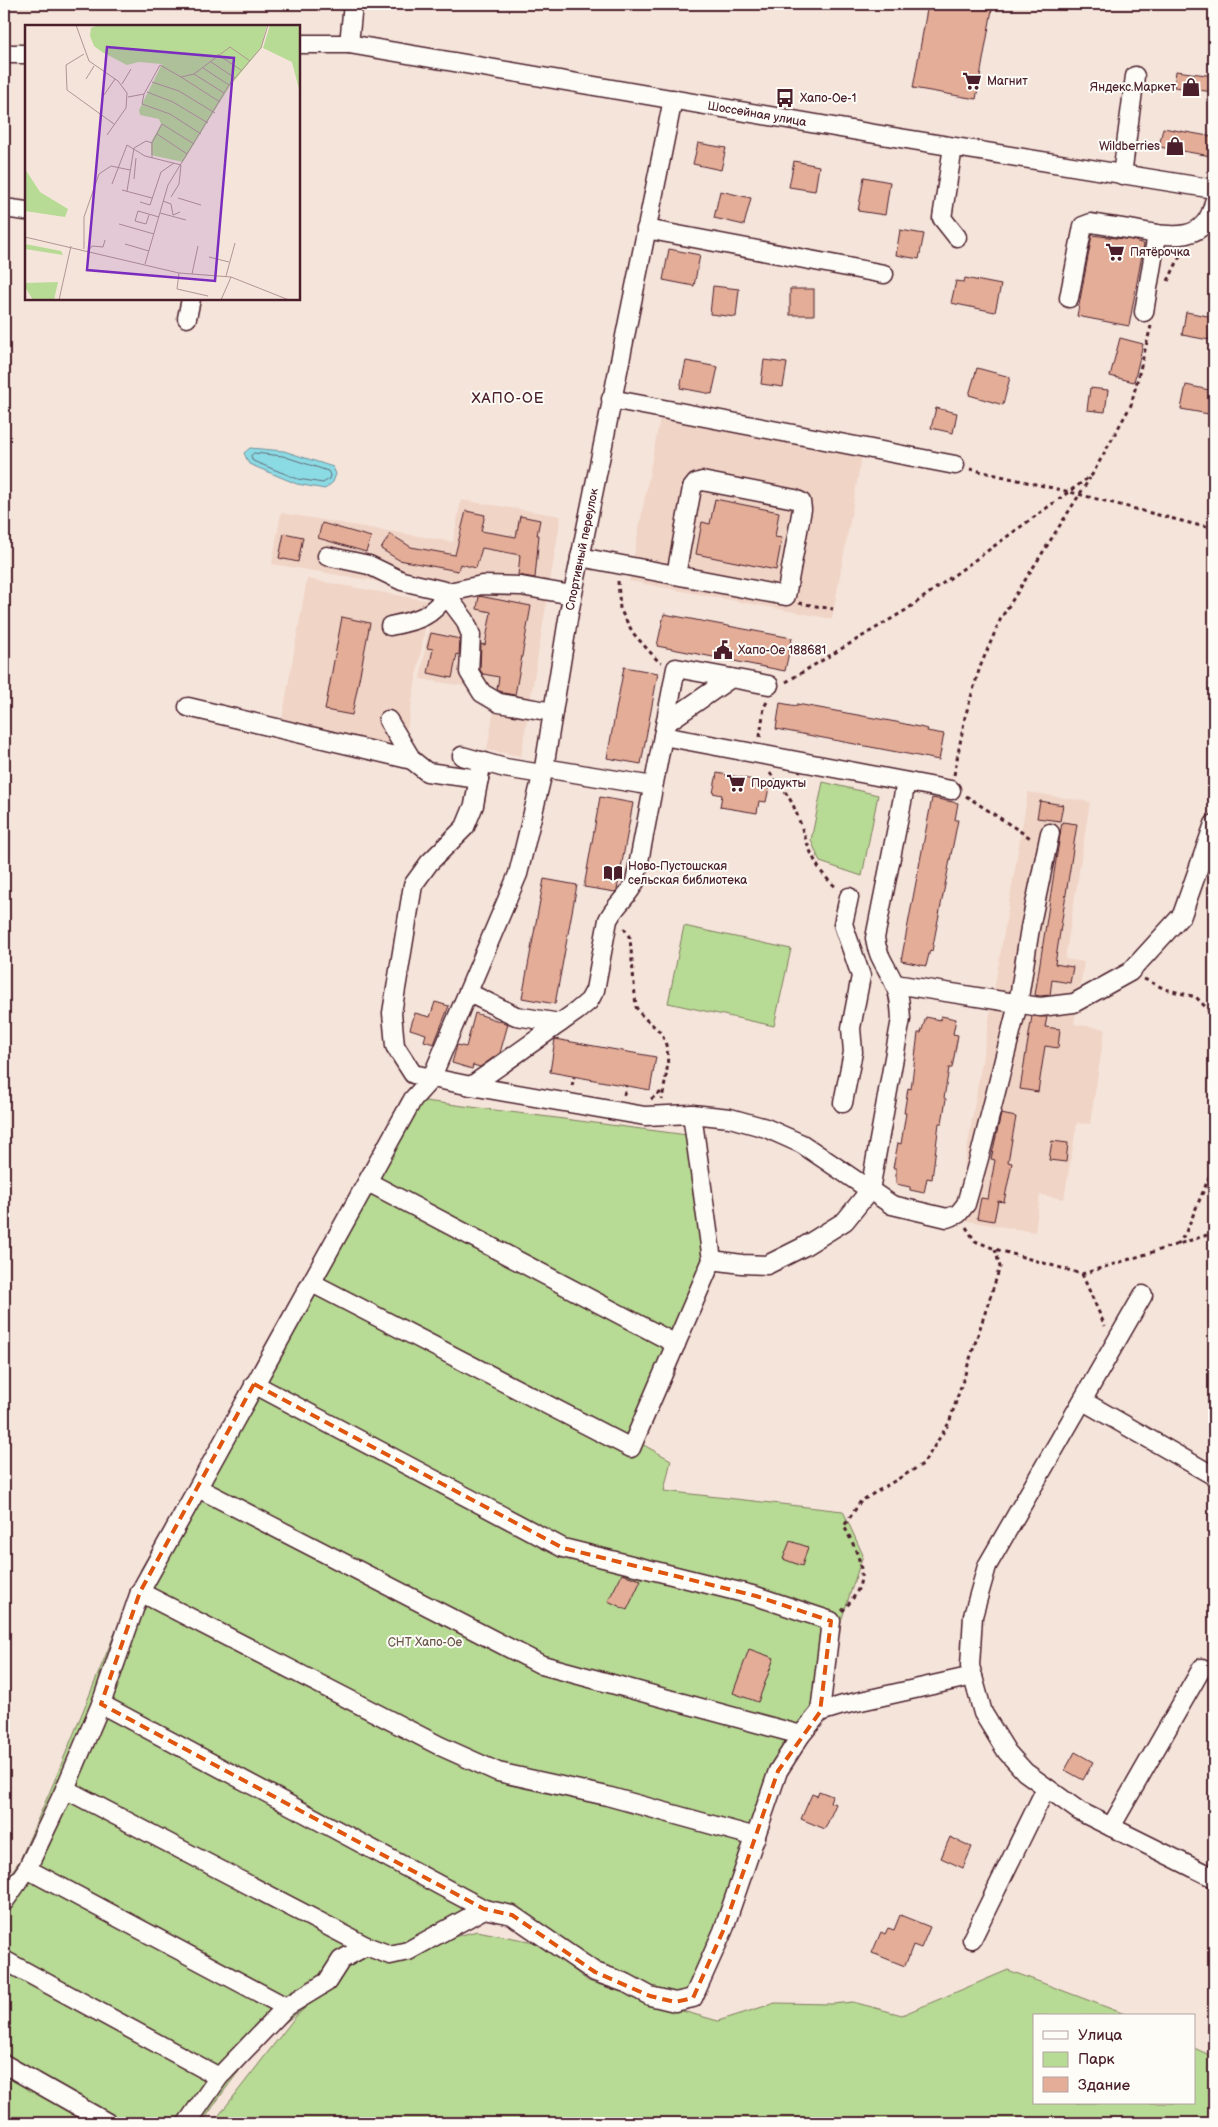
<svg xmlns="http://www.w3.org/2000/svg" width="1218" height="2127" viewBox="0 0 1218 2127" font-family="'Balsamiq Sans',sans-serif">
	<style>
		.built { fill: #f0d4c6 }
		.green { fill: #b7da94; stroke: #807c60; fill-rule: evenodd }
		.water { fill: #8bdbe5; stroke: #71909b }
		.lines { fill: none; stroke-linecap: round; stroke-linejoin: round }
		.shore { stroke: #646a75; stroke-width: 1 }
		.building { fill: #e3ad98; stroke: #4a1f2b }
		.minor-casing { stroke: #4a1f2b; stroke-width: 21 }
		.path { stroke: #4a1f2b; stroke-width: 3; stroke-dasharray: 4 4; stroke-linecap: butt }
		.minor { stroke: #fdfcf7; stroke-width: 18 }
		.marked { fill: none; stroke: #e0560e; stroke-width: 4; stroke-dasharray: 10 6; stroke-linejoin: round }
		.labels { text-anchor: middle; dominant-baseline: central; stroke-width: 4; stroke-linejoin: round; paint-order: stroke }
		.poi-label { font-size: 12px; fill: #4a1f2b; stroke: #fdfcf7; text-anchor: start }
		.street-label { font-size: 12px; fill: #4a1f2b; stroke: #fdfcf7 }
		.park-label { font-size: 12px; fill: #6b574a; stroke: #fdfcf7 }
		.quarter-label { font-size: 15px; letter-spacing: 1px; fill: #4a1f2b; stroke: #fdfcf7 }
		.inset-road { fill: none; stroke: #b19594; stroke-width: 1 }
		.view { fill: #7b2cbf; fill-opacity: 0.15; stroke: #7b2cbf; stroke-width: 2.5 }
		.inset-edge { fill: none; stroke: #4a1f2b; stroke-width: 2.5 }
	</style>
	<rect width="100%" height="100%" fill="#f5e4da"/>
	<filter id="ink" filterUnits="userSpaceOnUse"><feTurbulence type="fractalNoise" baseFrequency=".02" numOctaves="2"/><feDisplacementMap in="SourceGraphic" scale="10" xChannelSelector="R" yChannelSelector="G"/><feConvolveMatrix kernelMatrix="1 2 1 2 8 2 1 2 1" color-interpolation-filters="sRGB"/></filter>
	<g filter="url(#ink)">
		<g class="built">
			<path d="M660,418L862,455L832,619L629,581Z"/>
			<path d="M461,500L561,516L521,756L487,750L494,710L464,686L420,679L435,591L272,564L281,513L453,542Z"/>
			<path d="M307,579L430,601L404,746L281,725Z"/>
			<path d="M1028,792L1090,802L1065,959L1084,962L1074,1024L1105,1029L1090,1124L1077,1123L1064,1199L1040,1195L1035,1232L955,1219Z"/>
		</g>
		<g class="green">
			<path d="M823,782L878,795L862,876L820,862L811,840Z"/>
			<path d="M684,926L791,949L774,1026L668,1003Z"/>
			<path d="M402,1098L703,1137L717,1269L638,1442L671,1460L664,1491L843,1511L863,1555L812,1708L686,1995L672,2008L718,2021L775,2003L833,2004L853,2002L902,2015L1008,1970L1130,2016H1034V2103H1194V2048L1214,2057V2123H213L296,2016L305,2008C262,2036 230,2081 202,2123H4V1883L20,1860L54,1782L141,1569L363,1178ZM485,1919L512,1922L659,2004L588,1981L539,1943L477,1931L450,1938Z"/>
		</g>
		<path class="water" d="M250,448L284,451L333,467L336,474L333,482L325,489L297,484L249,464L244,453Z"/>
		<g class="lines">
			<path class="shore" d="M254,453L283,456L328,471L330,475L329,479L323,483L298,479L253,461L251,456Z"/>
		</g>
		<g class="building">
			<path d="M928,4H993L976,99L913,88Z"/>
			<path d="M1176,71L1214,76V92L1174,87Z"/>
			<path d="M1163,128L1214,137L1211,156L1159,147Z"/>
			<path d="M698,143L726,148L721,170L693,164Z"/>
			<path d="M794,161L819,166L815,191L789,187Z"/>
			<path d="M864,177L890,182L885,215L858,211Z"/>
			<path d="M720,191L751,198L744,225L714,218Z"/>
			<path d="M900,230L924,234L919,259L896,255Z"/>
			<path d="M1092,235L1132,240L1144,244L1129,326L1077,316Z"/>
			<path d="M669,249L700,255L694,286L663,280Z"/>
			<path d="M965,278L1001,285L995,312L951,303L956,281L964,282Z"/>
			<path d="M713,286L739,289L736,317L710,314Z"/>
			<rect x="790" y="289" width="24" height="26"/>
			<path d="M1186,312L1213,317L1209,340L1182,335Z"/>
			<path d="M1120,338L1143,344L1134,382L1110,376Z"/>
			<path d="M764,360L787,363L783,387L761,384Z"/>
			<path d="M686,361L718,367L712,394L680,388Z"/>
			<path d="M977,368L1010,377L1003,405L969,395Z"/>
			<path d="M1186,385L1214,391V415L1181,409Z"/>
			<path d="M1090,388L1108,390L1105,412L1087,410Z"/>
			<path d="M936,408L957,413L953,433L931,428Z"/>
			<path d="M715,499L779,512L775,537L782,538L776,570L696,554L702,522L710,524Z"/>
			<path d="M466,511L485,515L481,531L516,537L520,516L540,520L537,535H539L535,578L518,575L520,555L482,548L476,568L460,564L458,571L399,560L381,549L390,534L411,547L455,555Z"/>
			<path d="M322,523L371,537L366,552L318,538Z"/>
			<path d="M284,533L303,537L298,562L279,558Z"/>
			<path d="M479,596L531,606L515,695L503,693L497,689L499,677L483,674L480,670L481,644L485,645L491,612L477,609Z"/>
			<path d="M664,614L792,638L785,671L657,646Z"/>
			<path d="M342,617L370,623L352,715L325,710Z"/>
			<path d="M431,633L460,639L459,655L457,654L452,678L428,673L433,649L427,648Z"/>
			<path d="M624,667L658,673L641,764L607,758Z"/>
			<path d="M780,703L797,706V704L896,722L928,729L927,731L944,734L939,760L776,729Z"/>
			<path d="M717,773L770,783L766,802L759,801L757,813L720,807L722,795L713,793Z"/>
			<path d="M600,797L633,803L617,890L615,892L584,887Z"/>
			<path d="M932,798L958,803L955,820H958L937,925L932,951L930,950L926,966L901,961Z"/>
			<path d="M1040,801L1063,805L1060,821L1037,818Z"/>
			<path d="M1062,822L1077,824L1055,964L1073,967L1070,983L1052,980L1050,995L1040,996L1035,995Z"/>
			<path d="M544,879L577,885L555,1004L522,998Z"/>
			<path d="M435,1002L449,1006L434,1044L424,1041L426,1034L410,1029L415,1013L430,1017Z"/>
			<path d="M475,1013L508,1024L500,1053L480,1067L473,1065L472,1069L452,1063L457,1045L466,1047Z"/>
			<path d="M941,1016L956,1019L953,1034L958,1035L952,1068H949L944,1098L946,1099L942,1123H939L932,1179L927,1178L924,1193L910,1190V1187L896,1184V1168H893L898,1143L901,1144L906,1113H904L908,1088L911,1089L918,1033H921L926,1017L940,1020Z"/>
			<path d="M1032,1016L1047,1017L1045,1027L1060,1029L1058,1048L1045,1046L1038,1092L1020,1089Z"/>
			<path d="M555,1039L656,1057L650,1090L550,1072Z"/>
			<path d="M1001,1114L1016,1117L1008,1162L1012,1163L1004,1202L998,1201L994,1221L977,1218L981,1198L988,1199L995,1160L991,1159Z"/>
			<path d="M1052,1141L1068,1143L1066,1162L1049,1160Z"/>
			<path d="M790,1541L808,1547L802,1566L783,1559Z"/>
			<path d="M622,1574L641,1580L627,1610L608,1601Z"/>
			<path d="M749,1649L774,1658L758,1702L733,1693Z"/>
			<path d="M1075,1752L1093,1762L1083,1780L1065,1770Z"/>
			<path d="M819,1791L832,1796L830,1802L836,1804L825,1829L801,1819L812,1794L817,1796Z"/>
			<path d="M950,1837L972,1847L963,1868L941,1858Z"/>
			<path d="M900,1915L930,1927L921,1948L913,1945L905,1966L872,1953L881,1932L885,1934L888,1928L894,1930Z"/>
		</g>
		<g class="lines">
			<g class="minor-casing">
				<g id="minor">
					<path id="s1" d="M299,44H349L869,133L1214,189"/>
					<path d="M349,44L353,4"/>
					<path d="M4,54H26"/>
					<path d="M953,147L942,218L957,237"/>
					<path d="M1122,175L1135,76"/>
					<path d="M4,208L26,211"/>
					<path d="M646,229L884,274"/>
					<path d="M1069,298L1083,226L1091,223C1107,226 1124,228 1140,231C1172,237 1206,243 1214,202"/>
					<path d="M1144,312L1157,234"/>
					<path d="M187,318L191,299"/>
					<path d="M611,399L955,465"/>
					<path d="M327,556L369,565L402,581L449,592L482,585L521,586L572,595"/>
					<path d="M580,557L786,596L802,509L801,502L795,499L702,481L696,483L692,488L676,575"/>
					<path d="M449,592L453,604L465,620L471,635L469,672L482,693L499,703L553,712"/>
					<path d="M390,626C420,620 431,617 449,592"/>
					<path d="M188,707L412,760"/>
					<path d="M388,720L412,760L427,772L479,779"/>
					<path d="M666,723L731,678"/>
					<path d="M663,736L951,790"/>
					<path d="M462,756L505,768L542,774"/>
					<path d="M482,761L474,805L465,827L429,863L413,885L392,1013L395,1046L413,1074L471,1086L645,1116L692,1114L730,1118L766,1128L802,1144L892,1205L947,1218L958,1214L966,1204L981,1151L1018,1004L1030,928L1050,833"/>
					<path d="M544,768L653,786"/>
					<path d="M895,984L1040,1007L1074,1003L1130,972L1182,915L1214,824"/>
					<path d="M469,993L516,1016L560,1023"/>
					<path d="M471,1086L577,1011L589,1001L595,990L608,920C615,905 628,897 635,882L676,668L769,685"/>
					<path d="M843,1103L853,1052L851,1028L861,976L843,924L849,897"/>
					<path d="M368,1182L676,1344"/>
					<path d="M712,1260L742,1264L767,1265L803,1247L845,1221L870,1190L901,1019C900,1006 900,994 894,983C887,967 877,956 875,938L906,782"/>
					<path d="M312,1283L631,1448L712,1260L692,1114"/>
					<path d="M1143,1295L987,1566L973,1616L970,1666L983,1713L1007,1752L1025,1772L1079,1811L1214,1878"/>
					<path d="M254,1384L563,1548L756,1596L831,1621L820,1712"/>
					<path d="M1083,1401L1214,1476"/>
					<path d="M198,1488L542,1665L801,1735"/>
					<path d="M140,1592L440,1746L498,1772L607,1796L756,1837"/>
					<path d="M101,1704L484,1909"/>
					<path d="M65,1789L366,1946"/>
					<path d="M1111,1827L1202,1668"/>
					<path d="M27,1869L286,2007"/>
					<path id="s2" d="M4,1902L27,1869L65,1789L101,1704L140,1592L413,1099L431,1079L518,874L544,768L569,613L673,99"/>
					<path d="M972,1939L1046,1788"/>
					<path d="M4,1960L219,2077"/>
					<path d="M4,2064L108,2123"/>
					<path d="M187,2123L219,2077L286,2007L327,1982L341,1960L366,1946L390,1955L408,1951L484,1909L512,1915L595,1972L626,1983L650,1996L675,2002L693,1998L723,1931L778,1771L801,1735L820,1712L843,1705L973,1676"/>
				</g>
			</g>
			<g class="path">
				<path d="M1168,281L1183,250"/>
				<path d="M970,469L1070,492L1201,526H1214"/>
				<path d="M618,581L620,609L633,633L658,661L662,662"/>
				<path d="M799,603L833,609"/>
				<path d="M786,682L906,610L1092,475L1131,405L1151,326"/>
				<path d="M760,737L764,707L767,702"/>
				<path d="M770,773C778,783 788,794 793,805C806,834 810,867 836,887"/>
				<path d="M954,775L965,717L980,667L1001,618L1090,478"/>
				<path d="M966,796L1032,839"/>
				<path d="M624,928L630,938L636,1007C642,1018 650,1022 658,1030C675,1049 665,1078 662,1100"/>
				<path d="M1144,979L1165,989L1196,997L1214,1016"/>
				<path d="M572,1086L574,1077"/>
				<path d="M624,1095L626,1086"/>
				<path d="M651,1099L663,1091"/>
				<path d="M966,1227L975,1241L995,1249L1082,1274L1214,1233"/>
				<path d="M1177,1245L1185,1234L1214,1166"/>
				<path d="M1082,1274L1105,1326"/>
				<path d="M842,1611C873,1581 861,1559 844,1526L861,1501L923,1464L949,1423L1000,1267L995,1249"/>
			</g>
			<use href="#minor" class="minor"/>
		</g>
	</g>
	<path class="marked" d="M254,1384L563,1548L756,1596L831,1621L820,1712L778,1771L723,1931L693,1998L675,2002L650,1996L595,1972L512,1915L484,1909L101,1704L140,1592Z"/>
	<defs>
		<g id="supermarket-bare" transform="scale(1.5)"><path d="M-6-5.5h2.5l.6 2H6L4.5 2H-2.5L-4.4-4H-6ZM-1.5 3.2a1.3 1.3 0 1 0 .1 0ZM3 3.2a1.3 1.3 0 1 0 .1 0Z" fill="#4a1f2b" stroke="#fdfcf7" stroke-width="2.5" paint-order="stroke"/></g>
		<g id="shop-bare" transform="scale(1.5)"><path d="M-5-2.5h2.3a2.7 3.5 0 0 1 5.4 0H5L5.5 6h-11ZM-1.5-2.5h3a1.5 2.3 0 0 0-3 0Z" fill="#4a1f2b" stroke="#fdfcf7" stroke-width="2.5" paint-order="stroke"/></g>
		<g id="bus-bare" transform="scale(1.5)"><path d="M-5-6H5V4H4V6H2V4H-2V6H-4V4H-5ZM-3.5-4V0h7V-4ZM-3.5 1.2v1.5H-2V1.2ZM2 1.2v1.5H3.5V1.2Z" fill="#4a1f2b" stroke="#fdfcf7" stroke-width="2.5" paint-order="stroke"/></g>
		<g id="civic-bare" transform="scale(1.5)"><path d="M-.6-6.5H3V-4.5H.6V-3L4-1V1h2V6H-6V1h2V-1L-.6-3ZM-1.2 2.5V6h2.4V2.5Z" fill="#4a1f2b" stroke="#fdfcf7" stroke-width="2.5" paint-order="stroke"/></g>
		<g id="library-bare" transform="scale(1.5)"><path d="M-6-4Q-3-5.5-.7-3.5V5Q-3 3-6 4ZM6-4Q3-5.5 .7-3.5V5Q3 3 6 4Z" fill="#4a1f2b" stroke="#fdfcf7" stroke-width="2.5" paint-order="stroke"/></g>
	</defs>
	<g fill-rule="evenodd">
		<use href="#supermarket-bare" x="972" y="81"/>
		<use href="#shop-bare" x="1191" y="87"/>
		<use href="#bus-bare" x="785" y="98"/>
		<use href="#shop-bare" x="1175" y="146"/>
		<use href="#supermarket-bare" x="1115" y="252"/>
		<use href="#civic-bare" x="723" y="650"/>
		<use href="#supermarket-bare" x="736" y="783"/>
		<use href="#library-bare" x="613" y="873"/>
	</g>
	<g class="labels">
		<g class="poi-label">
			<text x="987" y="81">Магнит</text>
			<text x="1176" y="87" text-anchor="end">Яндекс.Маркет</text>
			<text x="800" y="98">Хапо-Ое-1</text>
			<text x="1160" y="146" text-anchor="end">Wildberries</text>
			<text x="1130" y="252">Пятёрочка</text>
			<text x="738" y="650">Хапо-Ое 188681</text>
			<text x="751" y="783">Продукты</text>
			<text x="628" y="866">Ново-Пустошская<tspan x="628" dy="14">сельская библиотека</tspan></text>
		</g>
		<g class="street-label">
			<text stroke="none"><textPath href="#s1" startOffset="464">Шоссейная улица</textPath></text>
			<text stroke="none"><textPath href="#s2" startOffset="1484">Спортивный переулок</textPath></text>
		</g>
		<g class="park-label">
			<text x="425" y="1642">СНТ Хапо-Ое</text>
		</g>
		<g class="quarter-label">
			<text x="508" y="398">ХАПО-ОЕ</text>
		</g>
	</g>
	<g transform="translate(25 25)">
		<rect width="275" height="275" fill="#f5e4da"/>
		<path d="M74,0H242L236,23L205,61L158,137L126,130V117L136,99L134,94L115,90L114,85L137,39L114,37L102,40L77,27L69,21L65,11L66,3ZM245,0H275V68L267,37L238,23ZM0,144L15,167L43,184L40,192L0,186ZM0,219L36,226L38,230L0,224ZM33,257L29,275H8L0,262V258Z" fill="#b7da94"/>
		<path class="inset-road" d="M51,0L64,36L93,56L102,68L101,83L82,110M59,29L41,40L42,65L89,99M192,29L216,45M186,37L210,53M178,43L204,60M169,49L199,68M156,52L195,77M61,54L69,41M127,57L154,66L190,88M97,59L106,44M122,67L148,77L183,98M119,69L117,79L145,89L176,109M79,70L90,54M103,72L119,69L135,40L156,52L169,49L205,22L225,36M132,109L162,129M127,133V118L137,99L169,119M109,154L111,133M87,159L102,120L120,131L156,140L154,159L146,172M97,165L127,173M102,166L109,123L121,116L127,118M153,173L176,180M138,176L146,179L148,190L155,187M115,177L125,180L136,147L149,138M135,188L161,195M124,190L121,199L110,196L113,186L134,192M94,199L129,209M0,212L154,248L206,252L264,275M100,219L124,226M59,224V192L74,149L86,141L105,145M64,225L67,221L78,222L80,215M184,232L204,237M120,239L143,160L204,60L236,23L243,0M154,248L152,264L183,271M167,249L173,221M201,251L210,218M34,275L46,221M196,275L206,252"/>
		<path class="view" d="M82,22L209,33L190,256L62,245Z"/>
		<rect width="275" height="275" class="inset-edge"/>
	</g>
	<rect width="1218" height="2127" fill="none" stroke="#fdfcf7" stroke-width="20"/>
	<rect x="10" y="10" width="1198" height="2107" fill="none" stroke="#4a1f2b" stroke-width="2" filter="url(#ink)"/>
	<rect x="1033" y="2014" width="162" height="90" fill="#fdfcf7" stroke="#b5a4a5"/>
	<rect x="1043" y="2031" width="25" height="8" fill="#fdfcf7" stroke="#b5a4a5"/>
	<text x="1078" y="2040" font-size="15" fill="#4a1f2b">Улица</text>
	<rect x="1043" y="2052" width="25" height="15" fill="#b7da94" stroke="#b5a4a5"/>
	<text x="1078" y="2064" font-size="15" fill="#4a1f2b">Парк</text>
	<rect x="1043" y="2077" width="25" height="15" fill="#e3ad98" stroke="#b5a4a5"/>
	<text x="1078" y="2090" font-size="15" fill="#4a1f2b">Здание</text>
</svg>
